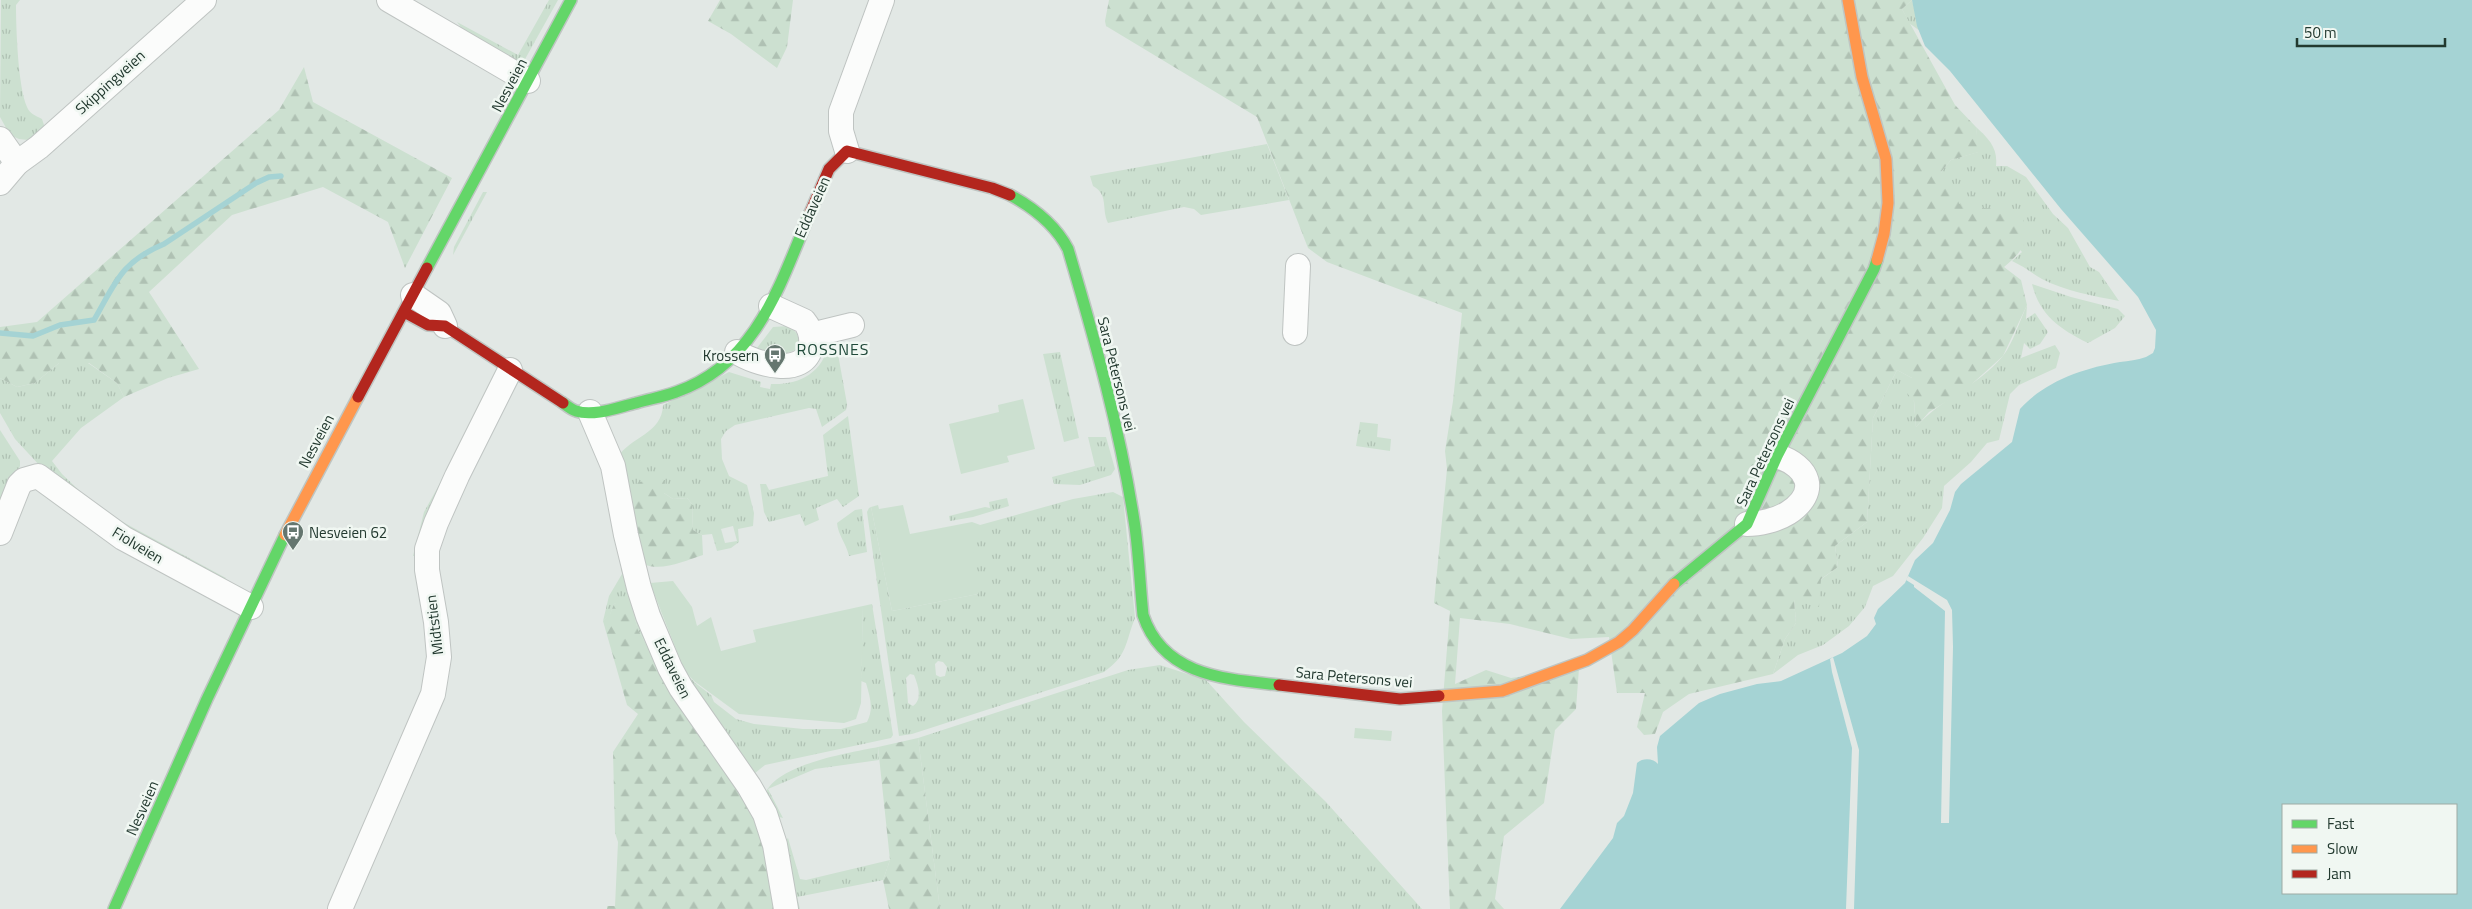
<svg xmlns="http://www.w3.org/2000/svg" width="2472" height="909" viewBox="0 0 2472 909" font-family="'Titillium Web',sans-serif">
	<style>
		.grass { fill: url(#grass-tufts); fill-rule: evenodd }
		.forest { fill: url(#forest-firs) }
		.garden { fill: #cce0d0 }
		.water { fill: #a5d3d4; fill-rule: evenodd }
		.pier { fill: #e2e8e5 }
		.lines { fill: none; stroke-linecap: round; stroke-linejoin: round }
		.stream { stroke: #a5d3d4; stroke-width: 5.5 }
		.street-casing { stroke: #bfc4c2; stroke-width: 26 }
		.fast-casing { stroke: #bfc5c2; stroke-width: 14 }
		.slow-casing { stroke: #bfc5c2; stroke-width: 14 }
		.jam-casing { stroke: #bfc5c2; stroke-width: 14 }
		.street { stroke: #fbfcfb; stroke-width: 24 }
		.fast { stroke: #63d668; stroke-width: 11 }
		.slow { stroke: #ff974d; stroke-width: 11 }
		.jam { stroke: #b3261e; stroke-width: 11 }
		.labels { text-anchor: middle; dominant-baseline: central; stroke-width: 5; stroke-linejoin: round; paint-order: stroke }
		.street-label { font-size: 15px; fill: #22392f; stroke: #f0f7f2 }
		.poi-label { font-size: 15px; fill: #22392f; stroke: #f0f7f2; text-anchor: end }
		.neighbourhood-label { font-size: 16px; letter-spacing: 1px; fill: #1f4939; stroke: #f0f7f2 }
	</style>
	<defs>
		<pattern id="grass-tufts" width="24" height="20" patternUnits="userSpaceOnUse" patternTransform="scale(1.25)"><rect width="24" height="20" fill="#cce0d0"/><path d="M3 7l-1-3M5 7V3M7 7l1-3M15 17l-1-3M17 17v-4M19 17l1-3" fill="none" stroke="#afc1b3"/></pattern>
		<pattern id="forest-firs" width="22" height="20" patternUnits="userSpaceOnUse" patternTransform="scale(1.25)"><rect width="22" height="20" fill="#cce0d0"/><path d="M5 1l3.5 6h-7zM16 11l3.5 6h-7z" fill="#afc1b3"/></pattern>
	</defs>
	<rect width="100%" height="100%" fill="#e2e8e5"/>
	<g class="grass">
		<path d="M1,0H20L16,5C16,28 18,87 27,107C29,113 36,116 42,119L45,128L41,134L28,140L19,139L10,135L0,117Z"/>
		<path d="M549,0H558L524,61L518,62L468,37L457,22L518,55Z"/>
		<path d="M1912,0L1920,31L1909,23L1902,9Z"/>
		<path d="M1976,127C1989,139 1998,148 1996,166H2007L2026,177L2053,214L2068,228L2090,267L2099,272L2119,301C2094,296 2065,291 2042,279C2032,273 2023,266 2012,261L2022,252L1983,208L1959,205L1941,172L1951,160L1978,152Z"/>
		<path d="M1267,144L1289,200L1201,215L1194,209L1184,207L1108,223C1101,208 1109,195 1093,186L1090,176Z"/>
		<path d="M483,192H487L453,255L454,247Z"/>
		<path d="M2032,284L2071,297L2118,309L2125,316L2115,328L2088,343C2060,329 2040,316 2032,284Z"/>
		<path d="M2027,305L2026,319L2035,313L2048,332L2040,344L2030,349L2024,343L2021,358L2055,345L2060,353L2056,368L2019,385L2010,394L1999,440L1987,443L1971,462L1944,486L1942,508L1923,538L1893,576L1873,586L1865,607L1849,626L1823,645L1798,655L1773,674L1785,639L1796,623L1794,599L1838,567L1835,546L1867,522L1873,418L1897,370L1912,378L1916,427C1940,399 1978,386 2002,357C2012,346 2020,320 2027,305Z"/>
		<path d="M788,326C797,331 801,338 798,349L782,355L757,348L773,327Z"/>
		<path d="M836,343L847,404L846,410L822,427L816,409L809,408L735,425L726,431L721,439L722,459L729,476L747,485L754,513L753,526L738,529L739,542L731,548L717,551L712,534L702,535L693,530L692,504L687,498L673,499L664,493L624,497L617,458C631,436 662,434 663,405L729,372L761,382L760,387L770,389L771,384C800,385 822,373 829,344ZM733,526L737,541L725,543L721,529Z"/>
		<path d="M1060,352L1079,438L1064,442L1043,354Z"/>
		<path d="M59,363H88L117,383L124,397L81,428L52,461L62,474L89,500L41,467L15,439L0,413V378L17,387L35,383Z"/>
		<path d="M848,416L859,496L843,507L837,499L816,508L819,520L805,526L800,514L769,522L764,512L760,484H766L769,490L828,476L823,435Z"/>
		<path d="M1360,422L1378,424L1377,437L1391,439L1390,451L1356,446Z"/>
		<path d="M0,430L20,461V466L0,511Z"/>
		<path d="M1088,437H1106L1115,469L1111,475L1080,485L1054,484L1052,477L1095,466Z"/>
		<path d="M443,478L448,481L418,556H413L424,512Z"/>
		<path d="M1113,492L1123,497L1135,618C1125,643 1128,655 1104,672L912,734L899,736L867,512L869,508L871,507L892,611L978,594L967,564L980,525L1073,499ZM938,661L943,662L947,667L945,676L940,677L936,675L935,664ZM910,674L914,675C918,685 923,699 913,706L908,703L906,678Z"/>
		<path d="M1007,498L1009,506L973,517L950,521L949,516L985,507L990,508L989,502Z"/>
		<path d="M613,500L656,661L638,630L630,600L614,604L610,615L603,621L609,596L622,574Z"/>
		<path d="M862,509L867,552L849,556C846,543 838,535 837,523L855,510Z"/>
		<path d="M119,520L226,578L223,583L141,540Z"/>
		<path d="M648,580L684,670L694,682L711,695L714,702L736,719L754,724L803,729H841L867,722C874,709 870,697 866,683L861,681L863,606L872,604L893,735L891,738L765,765L749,778L702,713L645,583Z"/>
		<path d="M1160,665L1206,680L1244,722L1326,802L1422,909H940L918,738L1128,670Z"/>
		<path d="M878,747L879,760L815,769L768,789L783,818L772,815L765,794C777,764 848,753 878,747Z"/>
		<path d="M788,838L800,879L806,880L890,860L883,880L797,897L800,909H791L784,842Z"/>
	</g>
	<g class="forest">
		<path d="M720,0H793L787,47L777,68L731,34L708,21Z"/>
		<path d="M1109,0H1912L1902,9L1955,105L1976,127L1979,152L1951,160L1941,172L1957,188L1959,204L1973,195L1983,208L2021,210C2029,239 2027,248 2004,267L2021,280L2027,305L2003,356L1964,391L1929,412L1916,427L1914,401L1905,391L1912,378L1897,370L1873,418L1867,522L1835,546L1838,567L1821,579L1819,607L1794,600L1796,623L1785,639L1773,674L1689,694L1663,712L1655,734L1644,735L1637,727L1645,693H1617L1609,637L1571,639L1510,624L1460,618L1455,684L1486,670L1511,678L1579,668L1576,709L1555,730L1544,803L1504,836L1495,899L1504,909H1450L1442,711L1450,611L1434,603L1447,469L1445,451L1453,401L1462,313L1327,262L1308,248L1257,117L1106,26L1105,21Z"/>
		<path d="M304,67L313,102L452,178L405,268L388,222L323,187L232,215L149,292L199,369L168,378L124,397L117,383L89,363H59L35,383L17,387L0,378V327L37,322L279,110Z"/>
		<path d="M654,480H665L664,493L673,499L687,498L692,504L693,530L702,535L703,555C684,561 662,572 643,564L624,497L639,482Z"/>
		<path d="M622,600H630L638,630L656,661L756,805L781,909H607V906H615L618,842L615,833L613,752L638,714L627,705L603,621L610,614L614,604Z"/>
		<path d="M918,738L940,909H889L883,880L890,860L878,747Z"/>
	</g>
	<g class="garden">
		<path d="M1023,399L1035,449L1007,456L1009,462L961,474L949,424L999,412L998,405Z"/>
		<path d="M878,505L879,509L903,505L910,534L972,522L983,526L973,554L978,594L892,611L871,507Z"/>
		<path d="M673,581L692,607L697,626L711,617L721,651L756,642L753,630L863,606L861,703L856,719L844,723L739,714L694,681L684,670L650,583Z"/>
		<path d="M1355,728L1392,731L1391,741L1354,738Z"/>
	</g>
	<path class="water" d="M1912,0H2472V909H1560L1613,838L1617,823L1624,816L1633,793L1637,763C1644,757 1654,759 1658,764L1657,747L1660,736L1699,703L1720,694L1757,684L1781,681L1842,653L1867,636L1876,624L1874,618L1878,609L1905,583L1915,560L1933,543L1950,510L1955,492L1961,484L2012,442L2020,409C2045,381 2084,368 2120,362C2129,361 2137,360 2146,357L2153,353L2155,348L2156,330L2138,297L2061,209L1950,71L1925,46L1917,26ZM2283,805H2456V893H2283Z"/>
	<g class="pier">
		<path d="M1908,576L1947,600L1952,610L1953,647L1949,823H1941L1945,611L1914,587V585L1906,580Z"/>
		<path d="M1833,657L1859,750L1854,909H1846L1852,748L1832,672L1830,659Z"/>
	</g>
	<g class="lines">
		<path class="stream" d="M0,333L33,336L60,325L94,320C116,282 121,262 164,244L256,183L269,177L281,176"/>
		<g class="street-casing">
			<g id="street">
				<path d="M389,0L528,81"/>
				<path d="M0,139L17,163"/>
				<path d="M847,151L841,131V112L882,0"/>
				<path d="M0,183L17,163L39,147L204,0"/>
				<path d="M413,295L439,313L445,326"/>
				<path d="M1295,333L1298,266"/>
				<path d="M811,335L852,325"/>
				<path d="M737,352C755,364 805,379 811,346C812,337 810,328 804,321L771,306"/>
				<path d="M590,412L613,466L626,535L639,588L648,616L670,668L681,688L749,786L765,814L775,845L786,909"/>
				<path d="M1747,524C1759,524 1777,520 1788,513C1820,492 1809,466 1777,456"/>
				<path d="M0,533L19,485L24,480L38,476L123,538L251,607"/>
				<path d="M340,909L433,694L439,657L436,622L427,570V549L436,523L457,476L510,370"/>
			</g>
		</g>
		<g class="fast-casing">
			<g id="fast">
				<path d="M1010,195C1034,208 1055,224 1068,249C1095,340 1121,433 1135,527C1139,556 1140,586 1143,615C1163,676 1225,679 1279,685"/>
				<path d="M427,268L571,0"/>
				<path d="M563,403C567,406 572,410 576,411C594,417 619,407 636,403C649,399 663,397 676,392C757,364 780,284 810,213"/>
				<path d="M1674,584L1747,524L1777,456L1874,269L1877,260"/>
				<path d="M114,909L207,699L285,535"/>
			</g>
		</g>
		<g class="slow-casing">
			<g id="slow">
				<path d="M1848,0L1862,77L1886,159L1888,203L1884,234L1877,260"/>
				<path d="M285,535L358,397"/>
				<path d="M1439,696L1502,691L1587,660L1619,642L1633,630L1674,584"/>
			</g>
		</g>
		<g class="jam-casing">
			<g id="jam">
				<path d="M810,213L829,169L847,151L992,188L1010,195"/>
				<path d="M404,312L428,325L445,326L563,403"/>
				<path d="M358,397L427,268"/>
				<path d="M1279,685L1400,699L1439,696"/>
			</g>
		</g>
		<use href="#street" class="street"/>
		<use href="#fast" class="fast"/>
		<use href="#slow" class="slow"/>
		<use href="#jam" class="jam"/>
	</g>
	<defs>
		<g id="bus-pin" transform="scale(1.125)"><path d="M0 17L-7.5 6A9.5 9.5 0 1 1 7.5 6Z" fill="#65766f" stroke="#f0f7f2"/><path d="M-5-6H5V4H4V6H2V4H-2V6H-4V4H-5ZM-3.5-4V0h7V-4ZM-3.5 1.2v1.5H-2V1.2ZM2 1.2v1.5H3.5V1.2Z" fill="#fff"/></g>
	</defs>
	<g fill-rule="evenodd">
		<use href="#bus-pin" x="775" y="355"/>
		<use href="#bus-pin" x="293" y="532"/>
	</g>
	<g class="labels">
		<g class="street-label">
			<text transform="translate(110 82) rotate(-42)">Skippingveien</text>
			<text transform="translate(509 85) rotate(-62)">Nesveien</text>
			<text transform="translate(812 207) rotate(-66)">Eddaveien</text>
			<text transform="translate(1117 374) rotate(76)">Sara Petersons vei</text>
			<text transform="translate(316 441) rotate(-62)">Nesveien</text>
			<text transform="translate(1765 452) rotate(-65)">Sara Petersons vei</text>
			<text transform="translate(138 545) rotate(31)">Fiolveien</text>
			<text transform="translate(434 625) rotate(-97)">Midtstien</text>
			<text transform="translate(673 668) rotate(64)">Eddaveien</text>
			<text transform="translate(1354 677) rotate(5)">Sara Petersons vei</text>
			<text transform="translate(142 808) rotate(-66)">Nesveien</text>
		</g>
		<g class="poi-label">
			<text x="759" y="355">Krossern</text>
			<text x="309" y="532" text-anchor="start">Nesveien 62</text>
		</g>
		<g class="neighbourhood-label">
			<text x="833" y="349">ROSSNES</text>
		</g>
	</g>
	<rect x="2282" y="804" width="175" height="90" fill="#f0f7f2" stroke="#9eaba4"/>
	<rect x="2292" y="820" width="25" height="8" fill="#63d668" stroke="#9eaba4"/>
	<text x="2327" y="829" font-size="15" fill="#22392f">Fast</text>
	<rect x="2292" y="845" width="25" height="8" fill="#ff974d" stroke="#9eaba4"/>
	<text x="2327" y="854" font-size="15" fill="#22392f">Slow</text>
	<rect x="2292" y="870" width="25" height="8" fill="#b3261e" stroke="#9eaba4"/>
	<text x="2327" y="879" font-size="15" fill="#22392f">Jam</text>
	<path d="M2297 38v8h148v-8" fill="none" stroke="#22392f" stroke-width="2.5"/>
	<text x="2304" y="38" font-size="15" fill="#22392f" stroke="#f0f7f2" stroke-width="4" paint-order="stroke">50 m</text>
</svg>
